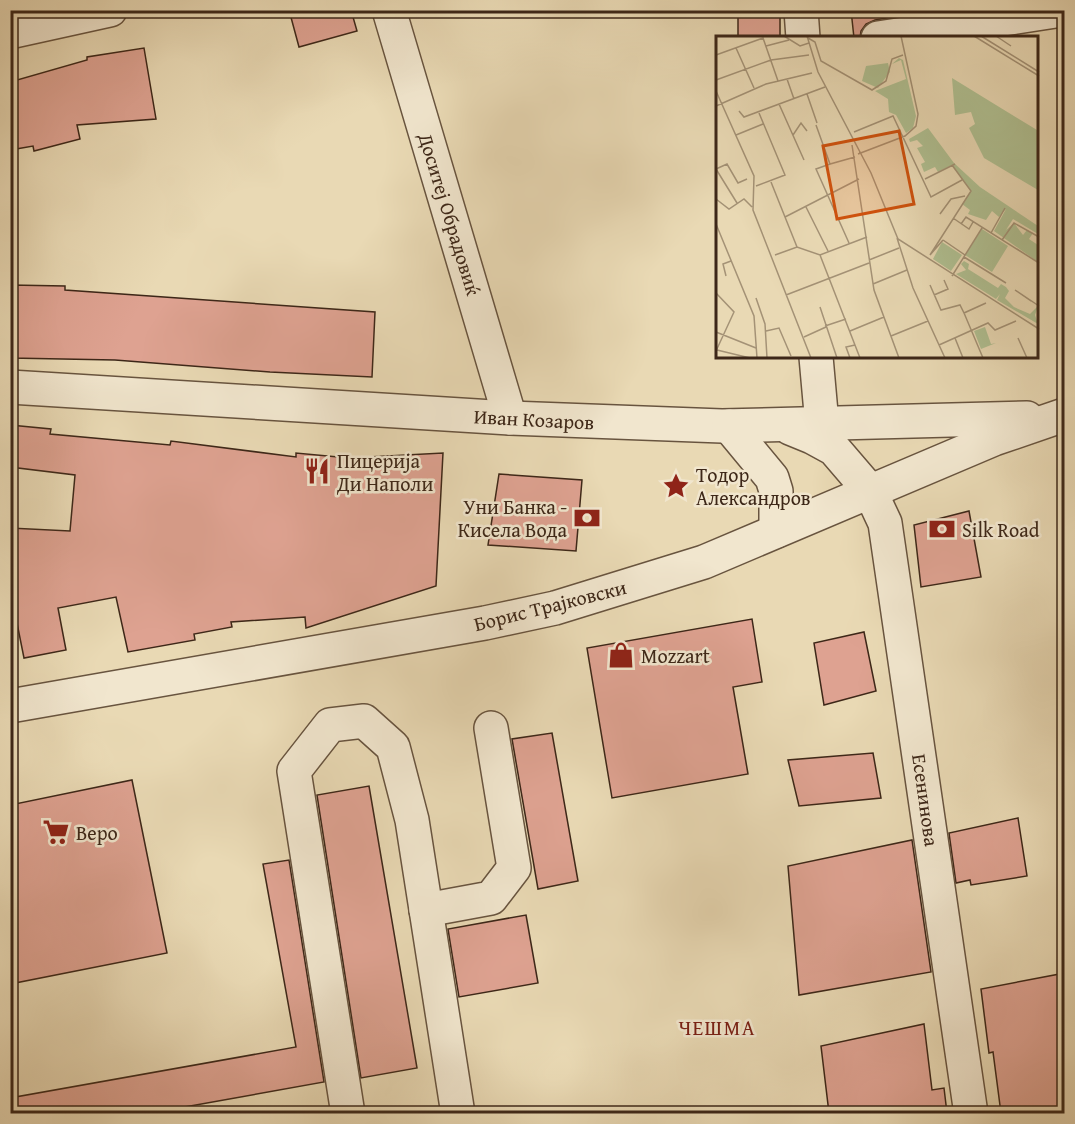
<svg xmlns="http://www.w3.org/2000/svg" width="1075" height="1124" viewBox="0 0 1075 1124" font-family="'Gentium Book Plus',serif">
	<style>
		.building { fill: #dea291; stroke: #3d2718; stroke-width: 1.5 }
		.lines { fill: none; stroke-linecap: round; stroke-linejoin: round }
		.minor-casing { stroke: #68543f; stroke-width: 36 }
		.minor { stroke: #f1e6ce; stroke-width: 33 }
		.labels { text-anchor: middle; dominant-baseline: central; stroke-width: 5; stroke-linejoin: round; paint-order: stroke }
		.street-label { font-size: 20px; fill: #3d2718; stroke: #f1e6ce }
		.poi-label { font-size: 20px; fill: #3d2718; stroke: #f1e6ce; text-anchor: start }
		.neighbourhood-label { font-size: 21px; letter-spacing: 1.5px; fill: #7a1f14; stroke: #f1e6ce }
		.inset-road { fill: none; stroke: #a49276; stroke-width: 1.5 }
		.view { fill: #ce520e; fill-opacity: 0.15; stroke: #ce520e; stroke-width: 3 }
		.inset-edge { fill: none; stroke: #3d2718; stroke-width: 3 }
	</style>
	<rect width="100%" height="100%" fill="#e9d9b4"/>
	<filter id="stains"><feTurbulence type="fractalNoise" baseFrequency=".00333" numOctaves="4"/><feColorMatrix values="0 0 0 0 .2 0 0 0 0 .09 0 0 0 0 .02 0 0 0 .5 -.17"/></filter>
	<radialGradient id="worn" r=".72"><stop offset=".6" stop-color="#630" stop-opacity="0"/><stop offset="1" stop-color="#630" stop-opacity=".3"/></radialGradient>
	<g class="building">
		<path d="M289,10H351L357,31L299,47Z"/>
		<rect x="738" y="10" width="42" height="28"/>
		<path d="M851,10H934L875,20L866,24L861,31L860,38H854Z"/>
		<path d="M144,48L156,119L77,125L80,139L34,151L33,146L10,150V82L87,60V57Z"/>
		<path d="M10,285L65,286V290L375,312L372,377L270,372L115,360L10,358Z"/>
		<path d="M10,425L51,429L50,434L170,445L171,441L296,457V453L349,458L443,453L436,586L306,628L305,617L231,622L232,627L194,634L195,640L128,652L116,597L58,608L66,650L24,658L13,603H10V528L70,531L75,475L10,467Z"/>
		<path d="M499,474L582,480L576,551L488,545Z"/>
		<path d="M969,511L981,577L921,587L914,525Z"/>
		<path d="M752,619L762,682L733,687L748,774L612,798L587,648Z"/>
		<path d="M864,632L876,691L824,705L814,643Z"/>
		<path d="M552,733L578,881L538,889L512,739Z"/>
		<path d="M873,753L881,798L799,806L788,760Z"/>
		<path d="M132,780L167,953L10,984V805Z"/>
		<path d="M369,786L417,1068L361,1078L317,795Z"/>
		<path d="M1018,818L1027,876L971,885L970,880L956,883L949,833Z"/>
		<path d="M912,840L931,972L799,995L788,866Z"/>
		<path d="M289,860L324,1082L151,1113H10V1098L296,1047L263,864Z"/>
		<path d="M526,915L538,983L459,997L448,929Z"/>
		<path d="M1065,973V1113H1001L993,1052L989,1053L981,989Z"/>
		<path d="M924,1024L932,1090L944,1088L947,1113H829L821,1046Z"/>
	</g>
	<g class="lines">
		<g class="minor-casing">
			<g id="minor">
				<path d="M389,10L510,418"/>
				<path d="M801,10L803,38"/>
				<path d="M10,32L110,10"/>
				<path d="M878,38L1062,10"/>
				<path d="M816,357L822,424"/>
				<path d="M10,387L510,418L722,426L1027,418"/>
				<path d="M729,426L772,478L776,491V531"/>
				<path d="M790,428L812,437L834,449L870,491L885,523L971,1114"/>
				<path d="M10,706L485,623L555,608L704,562L994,439L1064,415"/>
				<path d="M426,910L491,898L514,868L491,728"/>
				<path d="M348,1114L294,771L330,725L364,721L393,747L412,820L458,1114"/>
			</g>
		</g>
		<use href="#minor" class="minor"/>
	</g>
	<defs>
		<g id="restaurant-bare" transform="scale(2.07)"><path d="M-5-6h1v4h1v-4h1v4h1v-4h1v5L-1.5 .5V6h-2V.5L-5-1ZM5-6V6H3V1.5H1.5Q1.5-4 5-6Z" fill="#8f2418" stroke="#f1e6ce" stroke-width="2.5" paint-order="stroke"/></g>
		<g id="sight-bare" transform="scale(2.07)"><path d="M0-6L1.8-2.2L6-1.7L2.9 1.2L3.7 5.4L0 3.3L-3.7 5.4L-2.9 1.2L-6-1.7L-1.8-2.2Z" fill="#8f2418" stroke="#f1e6ce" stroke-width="2.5" paint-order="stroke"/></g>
		<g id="bank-bare" transform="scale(2.07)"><path d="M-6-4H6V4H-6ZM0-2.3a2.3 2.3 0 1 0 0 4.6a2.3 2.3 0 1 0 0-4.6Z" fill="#8f2418" stroke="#f1e6ce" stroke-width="2.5" paint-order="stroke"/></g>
		<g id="shop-bare" transform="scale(2.07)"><path d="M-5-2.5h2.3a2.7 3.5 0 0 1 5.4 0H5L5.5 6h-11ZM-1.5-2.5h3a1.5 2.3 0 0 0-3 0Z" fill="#8f2418" stroke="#f1e6ce" stroke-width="2.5" paint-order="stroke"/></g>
		<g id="supermarket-bare" transform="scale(2.07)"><path d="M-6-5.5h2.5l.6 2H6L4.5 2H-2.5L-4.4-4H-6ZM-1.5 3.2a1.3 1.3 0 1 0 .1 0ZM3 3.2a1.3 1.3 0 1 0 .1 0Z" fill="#8f2418" stroke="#f1e6ce" stroke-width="2.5" paint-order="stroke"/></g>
	</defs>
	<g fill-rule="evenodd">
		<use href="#restaurant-bare" x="317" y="471"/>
		<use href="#sight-bare" x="676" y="486"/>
		<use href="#bank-bare" x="587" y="518"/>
		<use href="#bank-bare" x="942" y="529"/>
		<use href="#shop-bare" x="621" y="655"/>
		<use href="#supermarket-bare" x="56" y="832"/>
	</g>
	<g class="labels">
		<g class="street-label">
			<text transform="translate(450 214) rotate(73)">Доситеј Обрадовиќ</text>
			<text transform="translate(534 419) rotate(3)">Иван Козаров</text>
			<text transform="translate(550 605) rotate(-14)">Борис Трајковски</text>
			<text transform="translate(926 800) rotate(82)">Есенинова</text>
		</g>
		<g class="poi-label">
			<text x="337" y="460">Пицерија<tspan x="337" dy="23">Ди Наполи</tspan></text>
			<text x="696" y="474">Тодор<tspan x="696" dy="23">Александров</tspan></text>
			<text x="567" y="506" text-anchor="end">Уни Банка -<tspan x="567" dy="23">Кисела Вода</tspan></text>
			<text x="962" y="529">Silk Road</text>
			<text x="641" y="655">Mozzart</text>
			<text x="76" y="832">Веро</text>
		</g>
		<g class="neighbourhood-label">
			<text x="717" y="1027">ЧЕШМА</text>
		</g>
	</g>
	<g transform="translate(716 36)">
		<rect width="322" height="322" fill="#e9d9b4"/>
		<path d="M183,22L187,24L200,80L197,92L190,97L180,79L173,76L172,63L159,55L190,43L185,24L176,28ZM172,27L174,36L162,52L146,45L150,30ZM236,42L321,94L322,154L268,122L253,92L259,88L255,76L239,79ZM212,92L238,127L264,151L322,190V198L297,183L290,194L298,187L307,199L311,194L317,197L313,203L322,209V226L278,195L290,173L283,181L276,175L270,184L252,178L254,174L246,168L255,155L236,129L222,136L219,131L208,136L205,128L209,126L201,112L207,110L201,104L194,106L193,103ZM266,193L292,210L276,236L249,219ZM226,206L246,219L235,235L217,223ZM248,225L253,228L252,233L282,252L285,248L290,251L293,255L289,262L298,271L314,278L322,270L319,279L322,288L281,264L284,258L280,263L240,238L250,234L245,228ZM269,291L275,308L280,307L265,313L258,295Z" fill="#b0c092"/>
		<path class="inset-road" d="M68,0L84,10L93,7M91,0L102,36L155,137L182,203L323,293M258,0L323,40M265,0L323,36M280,0L295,10M92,2L99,6L105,25L156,54L170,45L176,23L187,19M50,10L73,4M20,12L38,52M0,19L47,2L62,45M71,43L78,63M0,44L55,24L93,19M0,55L38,140L37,174L95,322M91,58L101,87M63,68L88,124M0,70L50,48L96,37M23,75L28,81L109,51M100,89L114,128L139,121M138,96L177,80L215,161L246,144M20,99L47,88M77,99L85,87L91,95M136,109L158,254L183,322M142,118L189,100L200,90L202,78L185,0M114,128L100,133L133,207M0,133L11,128L22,147L31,143M0,133L21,167M209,143L239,128M55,146L81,211M40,150L69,139L43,77M0,163L13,173L28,163L36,171M90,171L112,215M224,178L235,163L249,160M69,181L143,143M237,182L253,193L257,186M0,188L38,280L41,322M245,188L250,181L323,227M275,197L289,172M181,202L197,252L229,322M227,204L214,219L255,155L236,129M227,204L249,219M286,204L298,187L323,201M59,219L81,211L104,219L151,201M104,219L144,322M248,221L290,247M153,224L183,212M10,240L7,228L15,225M236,240L266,192M157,248L191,234M214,249L225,274L244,269L248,277M0,257L18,276L0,315M70,259L153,227M218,259L232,253L228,244M40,262L49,288L51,322M315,265L299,254L323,270M104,271L121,322M109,290L130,283M50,295L63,292L75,320M134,295L168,281M0,296L40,312M175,300L212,285M88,301L110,291M239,302L247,322M302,302L311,322M223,309L272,287L279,294L300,285M1,314L34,322M134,322L130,311L139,309M267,322L248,277L270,267"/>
		<path class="view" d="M183,95L198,168L121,183L107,110Z"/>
		<rect width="322" height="322" class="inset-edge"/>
	</g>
	<rect width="1075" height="1124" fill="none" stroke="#e9d9b4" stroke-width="36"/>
	<rect x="12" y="12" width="1051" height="1100" fill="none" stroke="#3d2718" stroke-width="3"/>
	<rect x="18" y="18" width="1039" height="1088" fill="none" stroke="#3d2718" stroke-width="1.5"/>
	<rect width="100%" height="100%" filter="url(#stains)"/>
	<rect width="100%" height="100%" fill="url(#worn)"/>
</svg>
